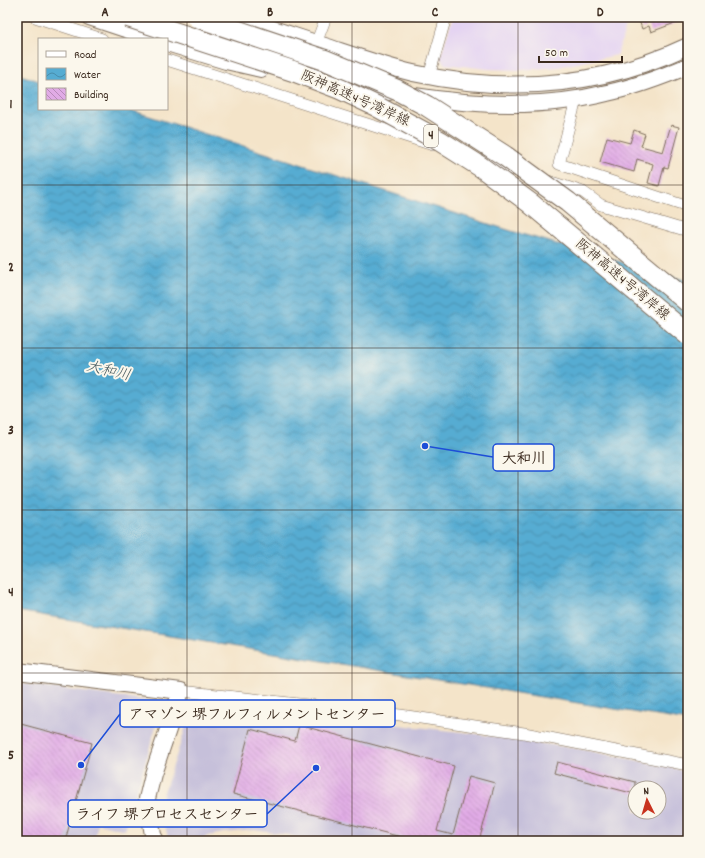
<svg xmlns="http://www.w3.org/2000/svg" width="705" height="858" viewBox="0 0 705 858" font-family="Dekko,'Klee One',sans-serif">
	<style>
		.built { fill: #e4d3f2 }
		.industrial { fill: #c6c0da; fill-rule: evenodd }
		.water { fill: url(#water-waves); stroke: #486b78 }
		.building { fill: url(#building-back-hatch) }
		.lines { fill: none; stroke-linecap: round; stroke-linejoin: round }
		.street-casing { stroke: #7c6b5a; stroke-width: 12 }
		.secondary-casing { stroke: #7c6b5a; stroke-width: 18 }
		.street { stroke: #fff; stroke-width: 11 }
		.secondary { stroke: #fff; stroke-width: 16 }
		.highway-bridge-casing { stroke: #7c6b5a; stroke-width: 22; stroke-linecap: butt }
		.highway-bridge { stroke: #fff; stroke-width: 20 }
		.grid { fill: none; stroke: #3b2a1e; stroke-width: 1; stroke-opacity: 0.55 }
		.labels { text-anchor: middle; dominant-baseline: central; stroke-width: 4; stroke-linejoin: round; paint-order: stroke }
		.shield { fill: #fbf7ec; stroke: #75685c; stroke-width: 1 }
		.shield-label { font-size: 13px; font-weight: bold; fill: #3b2a1e }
		.street-label { font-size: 14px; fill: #3b2a1e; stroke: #fbf7ec }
		.water-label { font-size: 15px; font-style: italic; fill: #44585d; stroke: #fbf7ec }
		.leader { fill: none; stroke: #1d4ed8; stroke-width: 1.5 }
		.callout-dot { fill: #1d4ed8; stroke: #fbf7ec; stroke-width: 1.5 }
		.callout { fill: #fbf7ec; stroke: #1d4ed8; stroke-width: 1.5 }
		.callout-label { font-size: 15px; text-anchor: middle; font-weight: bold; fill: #3b2a1e }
		.neatline { fill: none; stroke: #3b2a1e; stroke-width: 1.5 }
		.grid-label { font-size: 13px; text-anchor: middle; font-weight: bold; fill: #3b2a1e }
	</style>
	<defs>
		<pattern id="water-waves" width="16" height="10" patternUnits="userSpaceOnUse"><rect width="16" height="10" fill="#56acd2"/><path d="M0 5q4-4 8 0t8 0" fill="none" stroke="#488caa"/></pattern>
		<pattern id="building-back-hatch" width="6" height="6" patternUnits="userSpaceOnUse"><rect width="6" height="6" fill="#e1abe6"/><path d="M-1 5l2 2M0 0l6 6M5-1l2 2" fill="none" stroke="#b88bba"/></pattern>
	</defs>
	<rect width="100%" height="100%" fill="#fbf7ec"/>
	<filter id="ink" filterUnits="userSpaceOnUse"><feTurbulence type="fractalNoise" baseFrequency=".025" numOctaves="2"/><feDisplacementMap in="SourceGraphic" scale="8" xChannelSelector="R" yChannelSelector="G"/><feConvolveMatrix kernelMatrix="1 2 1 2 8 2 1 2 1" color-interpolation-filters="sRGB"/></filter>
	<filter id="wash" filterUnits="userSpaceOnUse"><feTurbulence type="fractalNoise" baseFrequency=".012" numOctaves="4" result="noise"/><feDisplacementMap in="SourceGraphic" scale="16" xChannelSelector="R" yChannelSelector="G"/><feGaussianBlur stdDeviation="0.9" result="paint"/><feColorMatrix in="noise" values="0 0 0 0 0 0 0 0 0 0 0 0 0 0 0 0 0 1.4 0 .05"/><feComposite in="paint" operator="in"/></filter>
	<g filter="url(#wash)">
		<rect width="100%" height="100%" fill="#f4e4c9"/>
		<path class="built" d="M453,17H629L617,55L558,67L522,70L488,69L445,64L440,58Z"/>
		<g class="industrial">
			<path d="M17,683L159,702L162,706L125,830L98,823L94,841H17Z"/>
			<path d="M202,703L470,733L579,749L665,766L688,772V841H311L289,835L254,830L223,833L208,836L197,841H177L168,838L160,804L191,712ZM635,788H659V812H635Z"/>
		</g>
		<path class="water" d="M17,74L39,81V109H127L511,231L688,281V721L17,611Z"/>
		<g id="blocks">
			<g class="building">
				<path d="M638,17H688V18L651,32L649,26L642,29Z"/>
				<path d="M671,125L679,127L668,168L664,167L659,186L648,183L653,164L637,159L634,172L600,162L607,137L630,143L634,130L645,134L641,146L663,152Z"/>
				<path d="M17,723L92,743L65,841H17Z"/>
				<path d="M299,725L454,766L437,831L453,835L469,776L495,783L479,841H417L233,794L250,729L295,741Z"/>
				<path d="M557,762L635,782V794L554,773Z"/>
			</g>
		</g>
	</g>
	<g filter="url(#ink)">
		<use href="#blocks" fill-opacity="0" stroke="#7c6b5a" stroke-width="1"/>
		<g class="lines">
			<g class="street-casing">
				<g id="street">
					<path d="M35,17L102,39"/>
					<path d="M167,60L433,145"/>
					<path d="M429,76L446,17"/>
					<path d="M303,78L326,17"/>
					<path d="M576,100L559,164L688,207"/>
					<path d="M480,160L517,171"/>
					<path d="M548,181L583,192L601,205L688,231"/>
					<path d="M181,691L400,715L524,733L688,765"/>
				</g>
			</g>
			<g class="secondary-casing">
				<g id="secondary">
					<path d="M89,17L155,39"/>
					<path d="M236,17C271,28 306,40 340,51C364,59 388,67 413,73C508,94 599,88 688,46"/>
					<path d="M167,43L226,61L261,69"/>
					<path d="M339,84L389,92"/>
					<path d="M414,96C478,106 544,109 607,93C635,87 662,77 688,66"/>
					<path d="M17,671L181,691L153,774L147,799L153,835L156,841"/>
				</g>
			</g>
			<use href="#street" class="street"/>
			<use href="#secondary" class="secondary"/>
			<g class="highway-bridge-casing">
				<g id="highway-bridge">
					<path d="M128,17L293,71L340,89L376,106L440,141L481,167L530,203L688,335"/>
					<path d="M197,17L325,60L397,90L427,106L505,156L568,202L688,302"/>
				</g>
			</g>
			<use href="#highway-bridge" class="highway-bridge"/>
		</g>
	</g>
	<path class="grid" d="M187,17V841M352,17V841M518,17V841M17,185H688M17,348H688M17,510H688M17,673H688"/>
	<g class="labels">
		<rect class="shield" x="424" y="125" width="14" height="22" rx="3"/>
		<g class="shield-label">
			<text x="431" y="136">4</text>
		</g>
		<g class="street-label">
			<text transform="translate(355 99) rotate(24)">阪神高速4号湾岸線</text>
			<text transform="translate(622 280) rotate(40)">阪神高速4号湾岸線</text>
		</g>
		<g class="water-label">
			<text transform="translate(108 372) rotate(13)">大和川</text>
		</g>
	</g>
	<path class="leader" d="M425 446L493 457M81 765L120 714M316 768L267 814"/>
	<g class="callout-dot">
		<circle cx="425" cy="446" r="4"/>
		<circle cx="81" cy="765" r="4"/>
		<circle cx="316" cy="768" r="4"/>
	</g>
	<g class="callout">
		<rect x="493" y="444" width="61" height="27" rx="4"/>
		<rect x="120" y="700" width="275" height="27" rx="4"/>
		<rect x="68" y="800" width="199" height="27" rx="4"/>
	</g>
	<g class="callout-label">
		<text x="524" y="463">大和川</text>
		<text x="257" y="719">アマゾン 堺フルフィルメントセンター</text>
		<text x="167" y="819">ライフ 堺プロセスセンター</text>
	</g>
	<rect width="705" height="858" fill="none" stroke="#fbf7ec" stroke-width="44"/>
	<rect x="38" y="38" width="130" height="72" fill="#fbf7ec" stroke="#aea59a"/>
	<rect x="46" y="51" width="20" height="6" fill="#ffffff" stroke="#aea59a"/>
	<text x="74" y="58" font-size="12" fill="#3b2a1e">Road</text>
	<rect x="46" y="68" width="20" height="12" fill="url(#water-waves)" stroke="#aea59a"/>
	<text x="74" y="78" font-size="12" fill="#3b2a1e">Water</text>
	<rect x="46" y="88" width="20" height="12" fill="url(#building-back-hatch)" stroke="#aea59a"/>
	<text x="74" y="98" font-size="12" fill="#3b2a1e">Building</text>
	<g transform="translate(647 800) rotate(355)"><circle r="19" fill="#fbf7ec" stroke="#aea59a"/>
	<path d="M0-3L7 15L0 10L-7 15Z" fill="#c8321e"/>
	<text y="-6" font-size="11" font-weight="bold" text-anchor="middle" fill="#3b2a1e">N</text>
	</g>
	<path d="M539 56v6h83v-6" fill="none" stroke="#3b2a1e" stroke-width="2"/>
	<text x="545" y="56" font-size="12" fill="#3b2a1e" stroke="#fbf7ec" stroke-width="3" paint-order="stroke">50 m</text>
	<rect x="22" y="22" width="661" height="814" class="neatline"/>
	<g class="grid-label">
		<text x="105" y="16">A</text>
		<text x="270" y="16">B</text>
		<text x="435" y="16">C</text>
		<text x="600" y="16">D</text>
		<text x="11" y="108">1</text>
		<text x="11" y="271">2</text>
		<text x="11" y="434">3</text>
		<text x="11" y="596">4</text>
		<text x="11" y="759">5</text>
	</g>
</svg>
